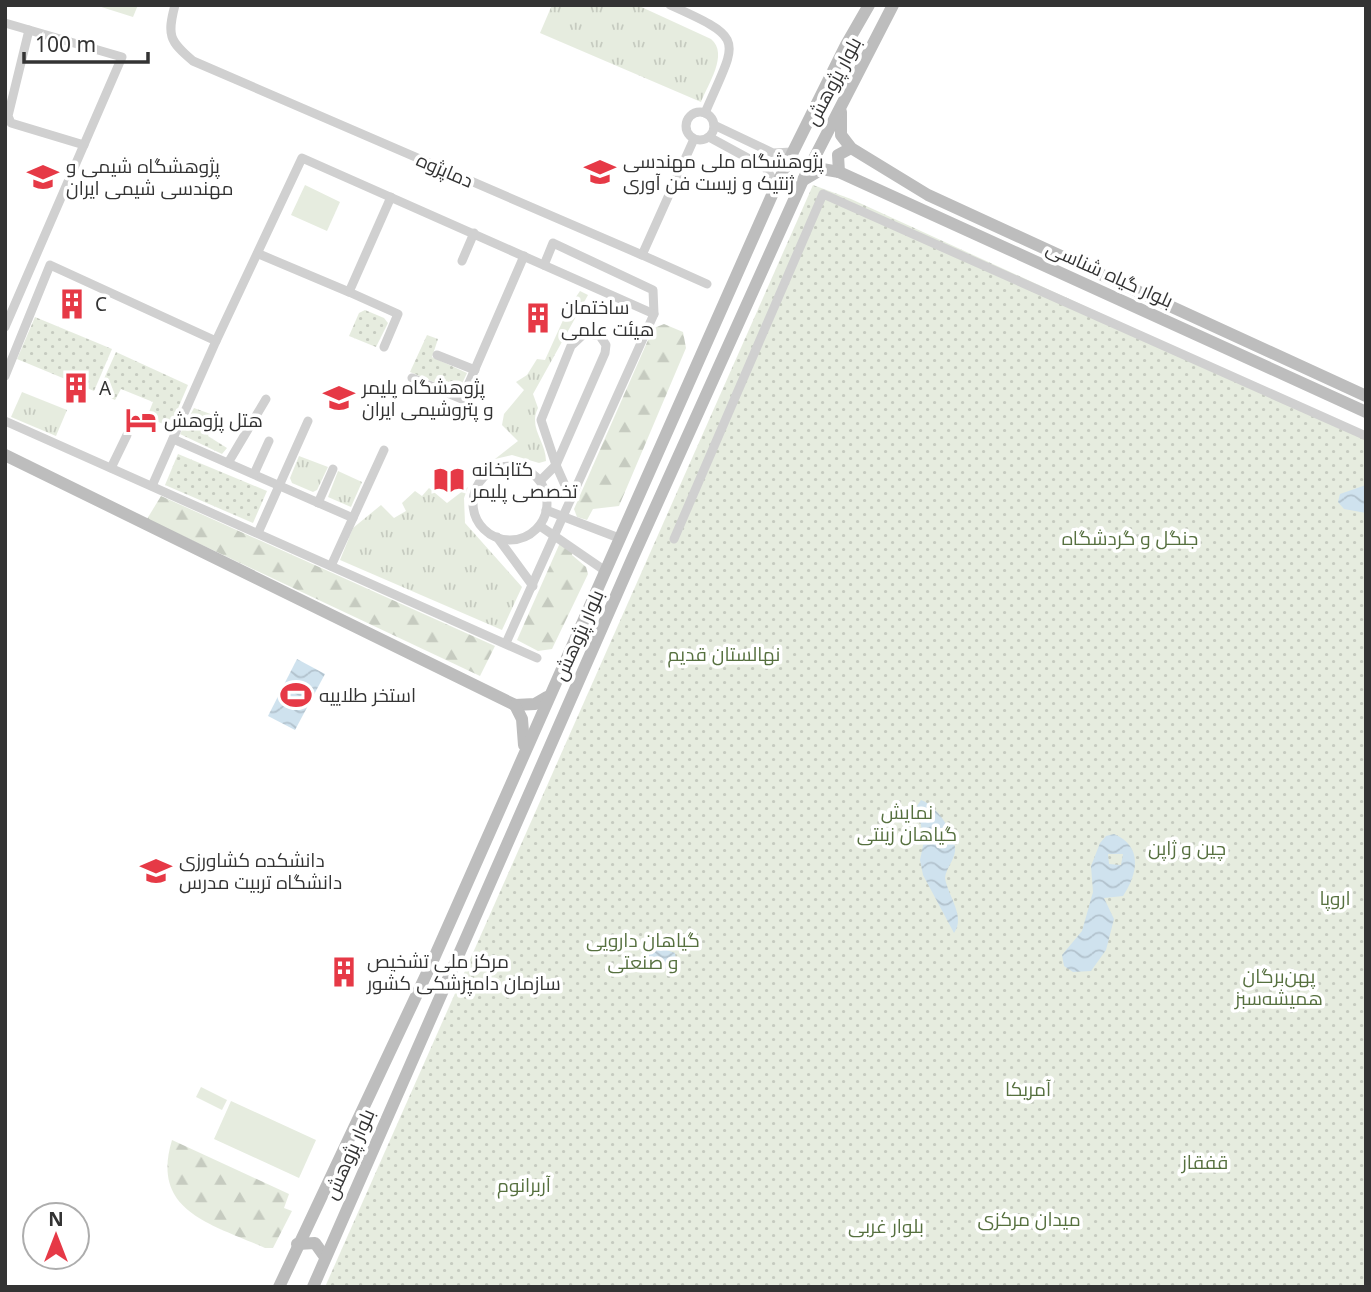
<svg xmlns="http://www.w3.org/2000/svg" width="1371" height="1292" viewBox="0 0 1371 1292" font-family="'Noto Sans',Cairo,sans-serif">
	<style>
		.grass { fill: url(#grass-tufts) }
		.forest { fill: url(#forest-firs) }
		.park { fill: #e6ecdf }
		.garden { fill: url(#garden-dots) }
		.water { fill: url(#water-waves); fill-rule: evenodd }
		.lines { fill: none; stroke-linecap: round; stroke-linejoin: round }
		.street { stroke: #d0d0d0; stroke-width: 9 }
		.secondary { stroke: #bdbdbd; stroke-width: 12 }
		.labels { text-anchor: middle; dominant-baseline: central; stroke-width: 7; stroke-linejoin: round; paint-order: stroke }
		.street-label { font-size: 19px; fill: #333; stroke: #fff }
		.poi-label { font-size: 19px; fill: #333; stroke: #fff; text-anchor: start }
		.park-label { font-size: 19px; fill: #56703f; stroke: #fff }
	</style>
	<defs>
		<pattern id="grass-tufts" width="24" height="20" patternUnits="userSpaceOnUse" patternTransform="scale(1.75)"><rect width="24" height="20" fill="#e6ecdf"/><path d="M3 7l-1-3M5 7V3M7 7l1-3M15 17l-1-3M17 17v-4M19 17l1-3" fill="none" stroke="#c6cbc0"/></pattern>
		<pattern id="forest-firs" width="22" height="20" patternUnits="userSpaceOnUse" patternTransform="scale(1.75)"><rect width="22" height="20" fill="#e6ecdf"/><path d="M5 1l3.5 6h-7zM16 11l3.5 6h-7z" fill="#c6cbc0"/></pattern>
		<pattern id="garden-dots" width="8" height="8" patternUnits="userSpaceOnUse" patternTransform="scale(1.75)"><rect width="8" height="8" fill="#e6ecdf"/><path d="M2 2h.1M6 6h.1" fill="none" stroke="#c6cbc0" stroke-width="1.8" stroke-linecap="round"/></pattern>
		<pattern id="water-waves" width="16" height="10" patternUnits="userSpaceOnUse" patternTransform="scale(1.75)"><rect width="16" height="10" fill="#cfe2ee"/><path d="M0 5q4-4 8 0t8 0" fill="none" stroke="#b2c2cd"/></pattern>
	</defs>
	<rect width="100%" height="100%" fill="#fff"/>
	<g class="grass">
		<path d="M552,5H637L711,39C729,54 708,84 701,102L540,33Z"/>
		<path d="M580,291L588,295L533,394L538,408C528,428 546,441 546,461L539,463L512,455L495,459L518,441L502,425L504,414L524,390L516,382L527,375L537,359L545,360L569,307Z"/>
		<path d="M22,392L67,410L56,436L11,417Z"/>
		<path d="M299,456L328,467L317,490L313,492L292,483L290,478Z"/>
		<path d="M338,471L362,482L351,507L328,497Z"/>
		<path d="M468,487L464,498L465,523L522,587L502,630L340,560L353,528L381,505L394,518L406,511L402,503L415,491L422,496L429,488L447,503Z"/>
	</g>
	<g class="forest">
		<path d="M664,324L683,332L686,348L619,506L593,509L587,520L577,517L574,509L648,340L654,328Z"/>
		<path d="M161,496L495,646L480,676L147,519Z"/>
		<path d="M563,543L573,550L572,555L586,567L588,574L552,649L538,651L517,640L559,545Z"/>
		<path d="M172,1140L289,1194L284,1208L292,1211L273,1248H265C212,1224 150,1212 172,1140Z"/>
	</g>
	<g class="park">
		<path d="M95,5H138L133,17Z"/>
		<path d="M305,185L340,202L327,231L291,215Z"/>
		<path d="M201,1087L227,1100L222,1110L196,1097Z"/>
		<path d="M231,1101L316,1140L299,1178L214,1139Z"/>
	</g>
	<g class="garden">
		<path d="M813,185L851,199L1366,435V1287H325Z"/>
		<path d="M365,310L384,318L388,323L376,347L349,336L359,313Z"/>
		<path d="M35,317L112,349L94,391L17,359Z"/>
		<path d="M427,335L438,339L432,357L467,373L458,392L410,372Z"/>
		<path d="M116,352L188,385L170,427L147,417L153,402L121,389L115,400L98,392Z"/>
		<path d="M194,408L216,416L208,436L227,448L222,454L180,434Z"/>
		<path d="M178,454L267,491L253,523L165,485Z"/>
	</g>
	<g class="water">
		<path d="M1366,485V513L1344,509L1338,502L1340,494Z"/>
		<path d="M297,659L325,674L295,730L268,716Z"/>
		<path d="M921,800C936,805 957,835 955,851C954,861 946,868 945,878C948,896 966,917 954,933L923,875L920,860L924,841L919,815L922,812L917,806Z"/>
		<path d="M1114,834C1143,846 1138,874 1123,896L1104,898L1114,919L1106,950L1091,971L1073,972L1064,966L1062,955L1082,931L1093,892L1091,866L1100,843L1106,836ZM1123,854L1121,865L1109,864L1108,854Z"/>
		<path d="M641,947L652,954L658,947L675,953L676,960L667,968L651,964L643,956Z"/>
	</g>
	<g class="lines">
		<g class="street">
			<path d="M175,5C167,35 169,41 193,61L642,255L694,139"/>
			<path d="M670,5C748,40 737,38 705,113"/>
			<path d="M5,23L122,57L5,327"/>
			<path d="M29,30L8,116L11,123L84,145"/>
			<circle cx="700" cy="126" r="14"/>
			<path d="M714,125L773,153L792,152"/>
			<path d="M709,137L766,168L776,186"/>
			<path d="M259,254L349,292"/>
			<path d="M642,255L707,284"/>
			<path d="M462,261L474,233"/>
			<path d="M544,265L553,243L653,290L654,314"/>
			<path d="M585,333L600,336L606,345L605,353L556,465L541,420L571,346Z"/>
			<path d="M384,347L398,314L349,292L391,197"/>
			<path d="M437,355L475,370"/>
			<path d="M5,376L50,265L216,341L302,158L654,314L506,643"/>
			<path d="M412,378L462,399L524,256"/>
			<path d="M5,421L537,658"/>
			<path d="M173,439L353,518"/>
			<path d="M228,463L266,399"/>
			<circle cx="510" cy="503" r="37"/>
			<path d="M111,468L127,435"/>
			<path d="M254,474L269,441"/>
			<path d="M540,481L556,465L571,499"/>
			<path d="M152,486L216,341"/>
			<path d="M318,503L333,469"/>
			<path d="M546,510L619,538"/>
			<path d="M540,526L604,570"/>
			<path d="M258,533L308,421"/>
			<path d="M497,537L533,586"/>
			<path d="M674,539L823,194L1366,436"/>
			<path d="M331,566L384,450"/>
		</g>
		<g class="secondary">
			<path d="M841,112V135L851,148L928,195L1366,396"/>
			<path d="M839,172L838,155L851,148"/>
			<path d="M805,179L822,169L839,172L1366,412"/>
			<path d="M5,455L515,705L535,704L547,697"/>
			<path d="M515,705L522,719L524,745"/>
			<path d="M297,1244L315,1243L325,1257"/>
			<path d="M279,1287L434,958L776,186L846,45L869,5"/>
			<path d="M313,1287L633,557L803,180L893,5"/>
		</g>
	</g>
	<defs>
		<g id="university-bare" transform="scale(2.415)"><path d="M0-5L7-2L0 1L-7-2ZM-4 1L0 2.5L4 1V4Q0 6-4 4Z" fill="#e63946" stroke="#fff" stroke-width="2.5" paint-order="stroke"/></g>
		<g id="building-bare" transform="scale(2.415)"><path d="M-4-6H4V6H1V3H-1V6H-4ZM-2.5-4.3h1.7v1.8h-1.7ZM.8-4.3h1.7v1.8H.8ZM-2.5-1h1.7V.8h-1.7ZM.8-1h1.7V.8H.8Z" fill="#e63946" stroke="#fff" stroke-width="2.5" paint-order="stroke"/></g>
		<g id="hotel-bare" transform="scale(2.415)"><path d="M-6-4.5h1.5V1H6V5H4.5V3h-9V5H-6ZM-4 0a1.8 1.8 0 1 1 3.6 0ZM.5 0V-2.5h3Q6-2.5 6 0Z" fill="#e63946" stroke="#fff" stroke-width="2.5" paint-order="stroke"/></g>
		<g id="library-bare" transform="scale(2.415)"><path d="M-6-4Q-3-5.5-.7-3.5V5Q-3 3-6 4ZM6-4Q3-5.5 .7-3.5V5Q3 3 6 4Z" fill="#e63946" stroke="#fff" stroke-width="2.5" paint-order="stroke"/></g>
		<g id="stadium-bare" transform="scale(2.415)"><path d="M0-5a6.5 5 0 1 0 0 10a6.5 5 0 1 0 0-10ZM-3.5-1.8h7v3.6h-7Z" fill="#e63946" stroke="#fff" stroke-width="2.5" paint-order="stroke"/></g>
	</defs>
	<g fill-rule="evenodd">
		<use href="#university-bare" x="600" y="172"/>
		<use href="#university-bare" x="43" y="177"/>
		<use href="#building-bare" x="72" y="304"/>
		<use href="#building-bare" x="538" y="318"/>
		<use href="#building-bare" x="76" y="388"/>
		<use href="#university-bare" x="339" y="398"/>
		<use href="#hotel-bare" x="141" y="420"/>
		<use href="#library-bare" x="449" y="480"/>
		<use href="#stadium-bare" x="296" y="695"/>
		<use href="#university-bare" x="156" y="871"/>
		<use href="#building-bare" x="344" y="972"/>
	</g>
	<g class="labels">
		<g class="street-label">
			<text transform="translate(833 81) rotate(-62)">بلوار پژوهش</text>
			<text transform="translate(445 170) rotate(23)">دماپژوه</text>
			<text transform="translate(1110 274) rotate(24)">بلوار گیاه شناسی</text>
			<text transform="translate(578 635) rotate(-66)">بلوار پژوهش</text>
			<text transform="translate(349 1154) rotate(-66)">بلوار پژوهش</text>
		</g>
		<g class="poi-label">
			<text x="623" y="161">پژوهشگاه ملی مهندسی<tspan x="623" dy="22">ژنتیک و زیست فن آوری</tspan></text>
			<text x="66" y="166">پژوهشگاه شیمی و<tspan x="66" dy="22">مهندسی شیمی ایران</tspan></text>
			<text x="95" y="304">C</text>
			<text x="561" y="307">ساختمان<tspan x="561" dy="22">هیئت علمی</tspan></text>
			<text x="362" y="387">پژوهشگاه پلیمر<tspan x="362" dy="22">و پتروشیمی ایران</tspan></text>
			<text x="99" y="388">A</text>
			<text x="164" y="420">هتل پژوهش</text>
			<text x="472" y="469">کتابخانه<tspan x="472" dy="22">تخصصی پلیمر</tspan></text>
			<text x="319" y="695">استخر طلاییه</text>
			<text x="179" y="860">دانشکده کشاورزی<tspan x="179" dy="22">دانشگاه تربیت مدرس</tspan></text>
			<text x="367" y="961">مرکز ملی تشخیص<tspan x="367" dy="22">سازمان دامپزشکی کشور</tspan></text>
		</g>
		<g class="park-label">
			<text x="1130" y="538">جنگل و گردشگاه</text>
			<text x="724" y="654">نهالستان قدیم</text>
			<text x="907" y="812">نمایش<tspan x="907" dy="22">گیاهان زینتی</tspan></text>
			<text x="1187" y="848">چین و ژاپن</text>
			<text x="1335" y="898">اروپا</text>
			<text x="643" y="940">گیاهان دارویی<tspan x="643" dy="22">و صنعتی</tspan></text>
			<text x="1279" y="976">پهن‌برگان<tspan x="1279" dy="22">همیشه‌سبز</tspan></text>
			<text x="1028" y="1089">آمریکا</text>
			<text x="1205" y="1162">قفقاز</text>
			<text x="524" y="1185">آربرانوم</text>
			<text x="1029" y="1219">میدان مرکزی</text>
			<text x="886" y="1226">بلوار غربی</text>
		</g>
	</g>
	<rect width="1371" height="1292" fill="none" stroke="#333333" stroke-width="14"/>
	<g transform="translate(56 1236)"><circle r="33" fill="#ffffff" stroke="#adadad" stroke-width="2"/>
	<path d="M0-5L12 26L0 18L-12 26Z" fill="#e63946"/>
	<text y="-10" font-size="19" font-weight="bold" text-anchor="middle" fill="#333333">N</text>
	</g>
	<path d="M24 52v10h124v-10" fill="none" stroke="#333333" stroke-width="3.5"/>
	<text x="35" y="52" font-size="21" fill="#333333" stroke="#ffffff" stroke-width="5" paint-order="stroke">100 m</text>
</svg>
